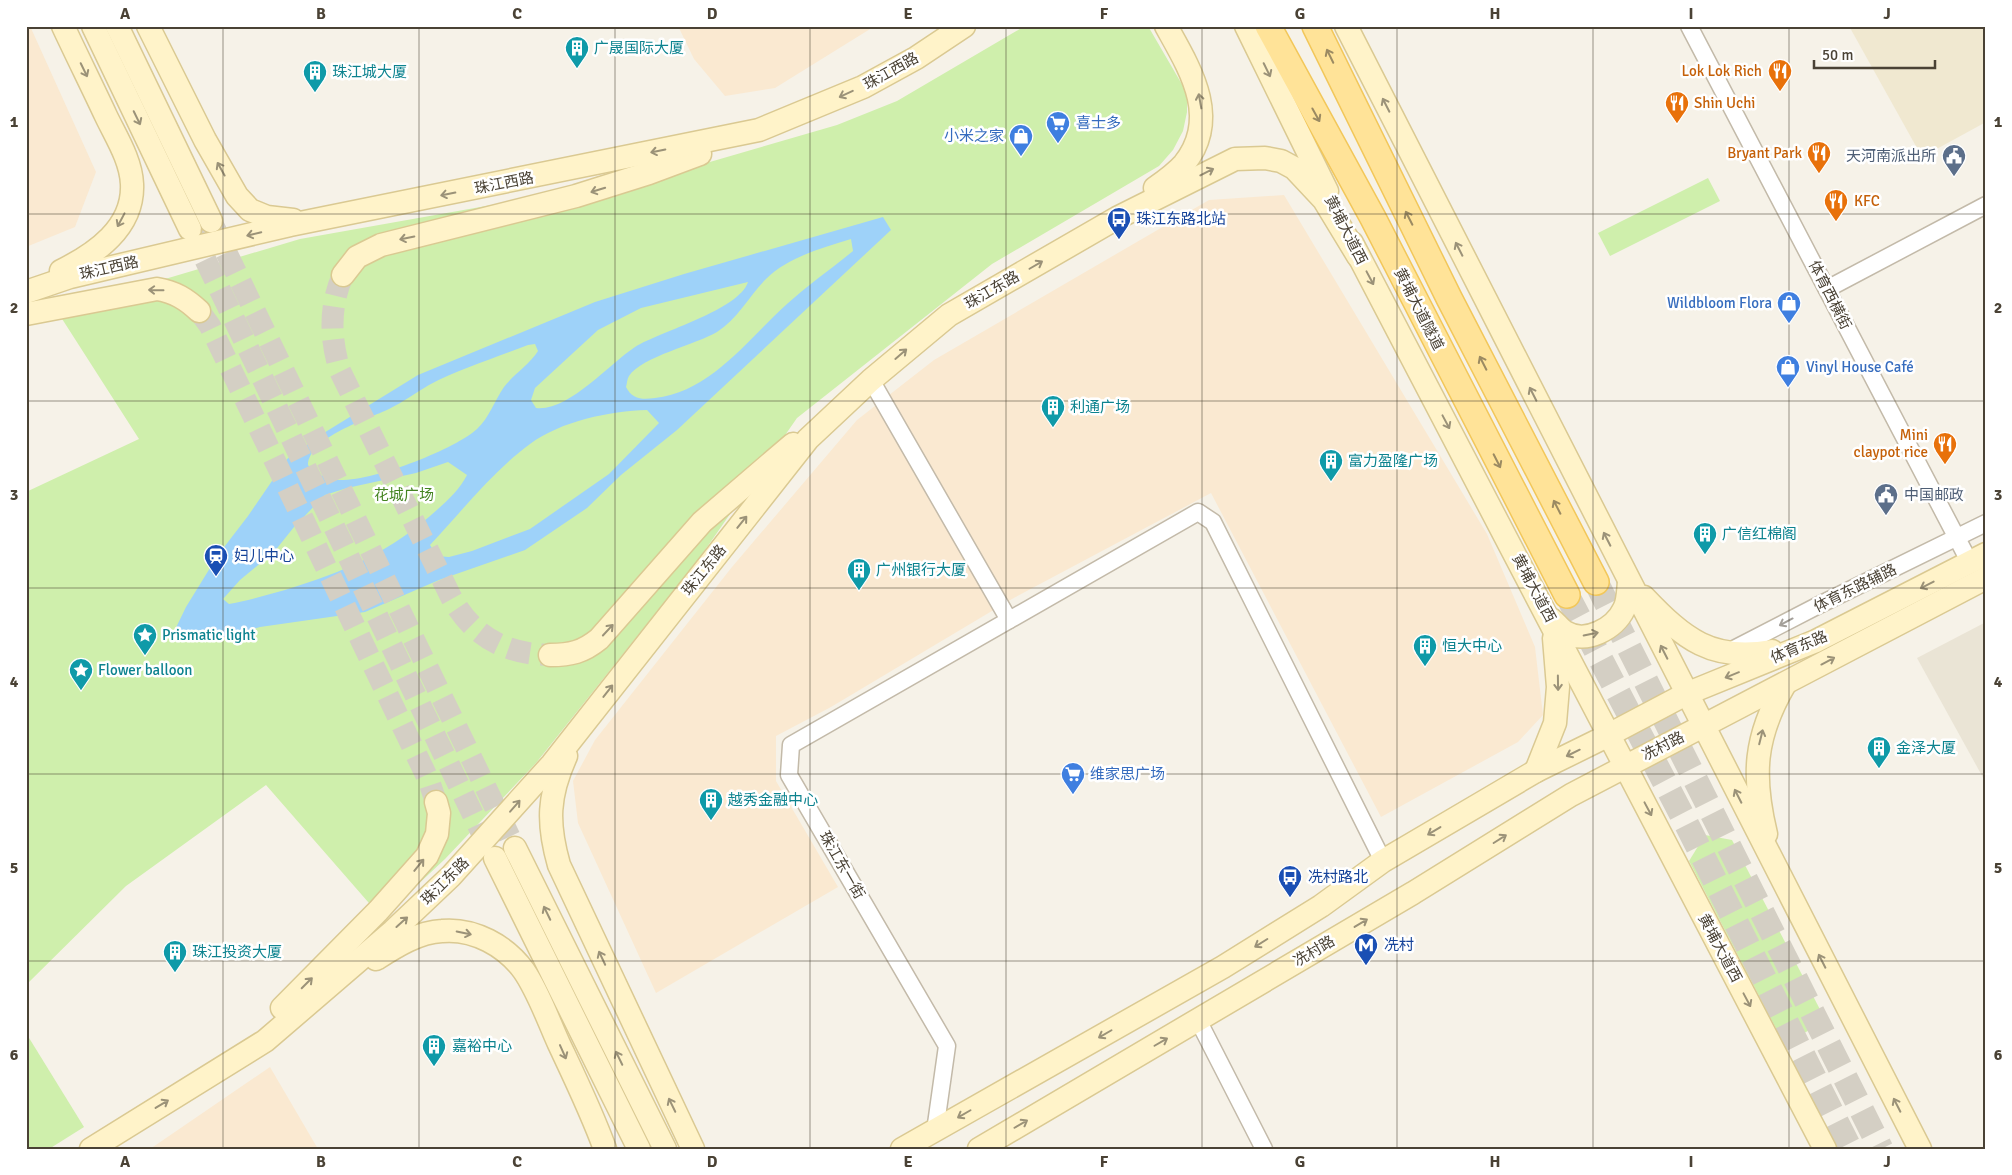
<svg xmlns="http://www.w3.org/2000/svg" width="2012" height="1175" viewBox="0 0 2012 1175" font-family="Signika,'Noto Sans SC',sans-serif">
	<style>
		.residential { fill: #eae4d5 }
		.commercial { fill: #fae9d1 }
		.education { fill: #f0e8d0 }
		.green { fill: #cfefac }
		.water { fill: #9ed2f9; fill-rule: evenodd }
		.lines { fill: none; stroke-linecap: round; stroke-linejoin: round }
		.secondary-tunnel { stroke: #d4cfc4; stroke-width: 22; stroke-dasharray: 22 11; stroke-linecap: butt }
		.primary-tunnel { stroke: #d4cfc4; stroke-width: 25; stroke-dasharray: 25 12; stroke-linecap: butt }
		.street-casing { stroke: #c3baa9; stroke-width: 19 }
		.secondary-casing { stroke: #dac992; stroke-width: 25 }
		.primary-casing { stroke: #f2c75a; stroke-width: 28 }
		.street { stroke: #fff; stroke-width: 16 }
		.secondary { stroke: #fff3c9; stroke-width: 22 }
		.primary { stroke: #ffe398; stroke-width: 25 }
		.oneway { stroke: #9b8a62 }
		.oneway2 { stroke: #9b9278 }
		.oneway3 { stroke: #a4a09a }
		.grid { fill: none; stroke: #4a4235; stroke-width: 1; stroke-opacity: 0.55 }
		.labels { text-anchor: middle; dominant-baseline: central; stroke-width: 5; stroke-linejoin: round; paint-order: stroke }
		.culture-label { font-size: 15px; fill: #0d838f; stroke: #fff; text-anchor: start }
		.street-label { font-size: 15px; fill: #4a4235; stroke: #fff }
		.food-label { font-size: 15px; fill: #c56008; stroke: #fff; text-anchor: end }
		.shop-label { font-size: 15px; fill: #366cbe; stroke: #fff; text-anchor: start }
		.service-label { font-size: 15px; fill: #4e5e75; stroke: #fff; text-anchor: end }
		.transit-label { font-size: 15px; fill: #164399; stroke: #fff; text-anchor: start }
		.park-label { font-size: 15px; fill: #448421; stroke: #fff }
		.neatline { fill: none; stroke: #4a4235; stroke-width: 2 }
		.grid-label { font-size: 16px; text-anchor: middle; font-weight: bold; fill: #4a4235 }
	</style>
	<rect width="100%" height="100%" fill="#f6f2e8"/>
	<path class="residential" d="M1986,622V783L1917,658Z"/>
	<g class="commercial">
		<path d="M26,26H30L96,172L75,227L26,247Z"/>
		<path d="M678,26H875L775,88L725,96L694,59Z"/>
		<path d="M1284,195L1487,534L1535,647L1543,715L1518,742L1381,817L1211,493L1012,599L831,707L776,736V781L838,887L656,993L578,823L573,781L595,740L732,567L857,420L934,360L1209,200Z"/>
		<path d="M270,1067L318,1149H150Z"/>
	</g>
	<path class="education" d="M1849,26H1986V122L1922,157Z"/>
	<g class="green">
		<path d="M1025,26H1148L1187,93V112L1183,131L1173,150L1159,166L992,264L797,418L698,560L536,763L445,859L382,918L266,785L126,886L26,985V492L139,439L57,311L300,239L672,173L837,125L897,101Z"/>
		<path d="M1708,178L1720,201L1610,256L1598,233Z"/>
		<path d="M1705,835L1732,840L1826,1021L1784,1044L1689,861Z"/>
		<path d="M26,1033L84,1127L49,1149H26Z"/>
	</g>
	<path class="water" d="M883,217L891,230L677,430L621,475L587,508L525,550L439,580L365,612L260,627L207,642L170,640L186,607L218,555L248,516L287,459L327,431L418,375L595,302L684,274ZM851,239L853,251C831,269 808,285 787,304C748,339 711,392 655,398C642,400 632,399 626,387C627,384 627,379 629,376C641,357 697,344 717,332C738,319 749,296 766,279C788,257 822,248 851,239ZM748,282C739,310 661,331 635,347C609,364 568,412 536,408L531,400L535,388L598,330L641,308ZM528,345L535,344L538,351C529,365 514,374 504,387C495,400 489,418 477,429C454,450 361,487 330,479C323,477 312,471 308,465C309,437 368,419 389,409C403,402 415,393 429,385C460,369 495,358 528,345ZM647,410L659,423L609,474L530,529L472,551L449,557L437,556L430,545C462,511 493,471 530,444C561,421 610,411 647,410ZM448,462L467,475C460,489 449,499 438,509C391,552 344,572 285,590C266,595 248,601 229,604L223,599L240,580L274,552L294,527L325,495L347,488L416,473Z"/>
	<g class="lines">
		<g class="secondary-tunnel">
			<path d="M212,223L515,848"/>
			<path d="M191,230L492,854"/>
			<path d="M343,275C329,306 330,339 340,371L451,597C473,637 505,654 550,655"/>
			<path d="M199,311L210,326L429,781L436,802"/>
		</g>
		<g class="primary-tunnel">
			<path d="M1596,582L1881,1149"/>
			<path d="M1567,595L1684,819L1850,1149"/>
		</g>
		<g class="street-casing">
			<g id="street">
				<path d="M1689,26L1970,563"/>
				<path d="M1827,289L1986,205"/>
				<path d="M871,380L1009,620"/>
				<path d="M1728,652L1819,605L1986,523"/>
				<path d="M1198,1020L1264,1149"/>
				<path d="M935,1131L947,1046L789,775L791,745L1198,512L1213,522L1383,861"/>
			</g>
		</g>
		<g class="secondary-casing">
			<g id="secondary">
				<path d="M93,26L190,229"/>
				<path d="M117,26L211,221"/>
				<path d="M148,26L205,140L237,196L250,210L267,217L293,220"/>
				<path d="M1246,26L1327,191"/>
				<path d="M1346,26L1920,1149"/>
				<path d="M1155,188C1165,181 1176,173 1184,164C1221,118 1190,69 1166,26"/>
				<path d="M1352,243L1825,1149"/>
				<path d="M61,271C95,254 134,228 132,184C131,160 116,137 106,116C92,86 77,56 63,26"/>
				<path d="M343,275L357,257L381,245L576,196L649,173L700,154"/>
				<path d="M26,292L70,277L290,225L759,130L863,87L916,58L964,26"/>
				<path d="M26,314L157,289C175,292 186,299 199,311"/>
				<path d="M1644,597C1684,639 1712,662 1772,651"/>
				<path d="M1551,619C1556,623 1560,629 1565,632C1586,645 1615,628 1624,609C1628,602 1628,591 1629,582"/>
				<path d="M550,655C571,655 583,652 599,639L702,522L793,444"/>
				<path d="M566,756C548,796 547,823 559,865L693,1149"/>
				<path d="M1536,771L1555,723L1558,687L1554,638"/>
				<path d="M1766,834C1752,776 1754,737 1785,684"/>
				<path d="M515,848L665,1149"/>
				<path d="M495,858L639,1149"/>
				<path d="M376,959C395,947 418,932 442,931C474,928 506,946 524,971C539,993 548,1020 559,1044C575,1078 592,1113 605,1149"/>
				<path d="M282,1008L378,911L427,856L437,834L439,813L436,802"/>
				<path d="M91,1149L265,1041L393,931L451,876L552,764L808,439L871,380L949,315L1117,218L1235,159L1265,158L1281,161L1294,168L1324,200L1358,256"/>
				<path d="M902,1149L1223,967L1321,906L1383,861L1536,771L1599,740L1686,694L1816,641L1986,554"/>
				<path d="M979,1149L1413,893L1571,795L1986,578"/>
			</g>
		</g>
		<g class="primary-casing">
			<g id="primary">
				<path d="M1268,26L1373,218L1567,595"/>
				<path d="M1315,26L1449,298L1596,582"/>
			</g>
		</g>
		<use href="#street" class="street"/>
		<use href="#secondary" class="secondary"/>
		<use href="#primary" class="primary"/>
	</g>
	<defs><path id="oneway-shaft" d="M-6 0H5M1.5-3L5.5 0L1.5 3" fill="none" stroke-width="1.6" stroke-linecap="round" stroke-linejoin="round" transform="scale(1.25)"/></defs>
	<g class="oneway">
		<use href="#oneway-shaft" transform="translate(1330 56) rotate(-116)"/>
		<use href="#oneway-shaft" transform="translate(1316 115) rotate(61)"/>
		<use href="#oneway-shaft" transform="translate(1409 218) rotate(-117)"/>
		<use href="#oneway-shaft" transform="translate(1483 363) rotate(-117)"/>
		<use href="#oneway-shaft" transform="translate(1497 461) rotate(63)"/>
		<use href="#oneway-shaft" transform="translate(1557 507) rotate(-117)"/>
	</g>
	<g class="oneway2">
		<use href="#oneway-shaft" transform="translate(84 70) rotate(64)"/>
		<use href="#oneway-shaft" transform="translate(1267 70) rotate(64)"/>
		<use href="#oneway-shaft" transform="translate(846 94) rotate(155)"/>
		<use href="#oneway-shaft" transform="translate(1200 101) rotate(-100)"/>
		<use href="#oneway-shaft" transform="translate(1386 105) rotate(-117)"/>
		<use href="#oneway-shaft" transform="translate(137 118) rotate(64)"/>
		<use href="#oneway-shaft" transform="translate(658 151) rotate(168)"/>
		<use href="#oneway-shaft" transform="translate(221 169) rotate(-119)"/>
		<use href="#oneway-shaft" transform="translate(1207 172) rotate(-27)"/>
		<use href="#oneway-shaft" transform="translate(598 190) rotate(163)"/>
		<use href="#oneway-shaft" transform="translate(448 194) rotate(169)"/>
		<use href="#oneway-shaft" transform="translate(121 220) rotate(118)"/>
		<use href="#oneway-shaft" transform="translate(254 234) rotate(166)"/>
		<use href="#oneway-shaft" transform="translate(407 238) rotate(168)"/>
		<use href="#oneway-shaft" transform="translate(1459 249) rotate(-117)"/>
		<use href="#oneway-shaft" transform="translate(1036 265) rotate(-30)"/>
		<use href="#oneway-shaft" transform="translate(1370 278) rotate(62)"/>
		<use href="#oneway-shaft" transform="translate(156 290) rotate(-179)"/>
		<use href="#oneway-shaft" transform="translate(901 354) rotate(-41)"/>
		<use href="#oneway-shaft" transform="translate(1533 394) rotate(-117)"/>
		<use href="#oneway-shaft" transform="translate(1446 422) rotate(62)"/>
		<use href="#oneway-shaft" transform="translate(742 522) rotate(-51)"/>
		<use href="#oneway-shaft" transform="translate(1607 539) rotate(-117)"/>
		<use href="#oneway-shaft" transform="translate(1927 585) rotate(153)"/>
		<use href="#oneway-shaft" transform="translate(608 630) rotate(-47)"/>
		<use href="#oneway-shaft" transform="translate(1591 634) rotate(-12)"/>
		<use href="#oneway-shaft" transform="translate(1664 652) rotate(-117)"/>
		<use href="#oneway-shaft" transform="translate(1828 661) rotate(-28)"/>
		<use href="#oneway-shaft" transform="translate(1732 675) rotate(158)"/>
		<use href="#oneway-shaft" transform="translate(1558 683) rotate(89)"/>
		<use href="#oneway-shaft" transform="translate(608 691) rotate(-52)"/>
		<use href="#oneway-shaft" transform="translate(1761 737) rotate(-76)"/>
		<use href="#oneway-shaft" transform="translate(1573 753) rotate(154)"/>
		<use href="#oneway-shaft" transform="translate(1738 796) rotate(-117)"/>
		<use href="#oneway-shaft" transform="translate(515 806) rotate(-49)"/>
		<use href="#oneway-shaft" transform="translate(1648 809) rotate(62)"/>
		<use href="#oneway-shaft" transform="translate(1434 831) rotate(149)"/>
		<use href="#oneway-shaft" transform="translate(1500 839) rotate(-32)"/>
		<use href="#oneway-shaft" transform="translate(419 865) rotate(-51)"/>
		<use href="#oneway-shaft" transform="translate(547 913) rotate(-116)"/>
		<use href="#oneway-shaft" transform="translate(402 922) rotate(-42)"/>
		<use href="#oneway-shaft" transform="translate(1361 923) rotate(-31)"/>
		<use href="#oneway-shaft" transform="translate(464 933) rotate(12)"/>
		<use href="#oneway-shaft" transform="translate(1261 943) rotate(148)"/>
		<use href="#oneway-shaft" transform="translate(602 958) rotate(-115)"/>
		<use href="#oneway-shaft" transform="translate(1822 961) rotate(-117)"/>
		<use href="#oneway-shaft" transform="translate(307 983) rotate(-45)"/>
		<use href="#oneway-shaft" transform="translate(1747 1000) rotate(62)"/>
		<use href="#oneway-shaft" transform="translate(1105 1034) rotate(150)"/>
		<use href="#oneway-shaft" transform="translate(1161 1042) rotate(-30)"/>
		<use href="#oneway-shaft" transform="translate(563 1052) rotate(66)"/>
		<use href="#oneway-shaft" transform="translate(619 1058) rotate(-116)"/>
		<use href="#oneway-shaft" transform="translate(162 1104) rotate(-31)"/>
		<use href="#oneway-shaft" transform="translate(672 1105) rotate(-116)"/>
		<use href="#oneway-shaft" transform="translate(1897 1105) rotate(-117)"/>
		<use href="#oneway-shaft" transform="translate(964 1114) rotate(150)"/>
		<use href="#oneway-shaft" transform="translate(1021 1124) rotate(-30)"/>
	</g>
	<use class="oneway3" href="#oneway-shaft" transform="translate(1786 622) rotate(152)"/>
	<path class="grid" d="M223,26V1149M419,26V1149M615,26V1149M810,26V1149M1006,26V1149M1202,26V1149M1397,26V1149M1593,26V1149M1789,26V1149M26,214H1986M26,401H1986M26,588H1986M26,774H1986M26,961H1986"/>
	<defs>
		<g id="building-pin" transform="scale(1.25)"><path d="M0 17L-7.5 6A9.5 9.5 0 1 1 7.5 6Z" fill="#0f9aa8" stroke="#fff"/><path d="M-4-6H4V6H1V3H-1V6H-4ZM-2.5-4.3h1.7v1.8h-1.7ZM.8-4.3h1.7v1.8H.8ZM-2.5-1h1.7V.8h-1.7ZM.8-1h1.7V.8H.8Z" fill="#fff"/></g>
		<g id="restaurant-pin" transform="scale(1.25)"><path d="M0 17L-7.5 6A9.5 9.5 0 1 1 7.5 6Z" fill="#e8710a" stroke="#fff"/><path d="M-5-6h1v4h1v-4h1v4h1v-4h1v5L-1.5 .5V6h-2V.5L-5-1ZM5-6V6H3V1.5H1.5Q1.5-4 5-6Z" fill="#fff"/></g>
		<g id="supermarket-pin" transform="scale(1.25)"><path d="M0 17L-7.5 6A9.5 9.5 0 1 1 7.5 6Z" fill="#3f7fe0" stroke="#fff"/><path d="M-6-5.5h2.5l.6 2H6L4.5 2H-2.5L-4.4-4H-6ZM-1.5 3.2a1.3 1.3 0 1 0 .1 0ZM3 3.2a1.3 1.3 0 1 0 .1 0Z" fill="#fff"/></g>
		<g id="shop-pin" transform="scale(1.25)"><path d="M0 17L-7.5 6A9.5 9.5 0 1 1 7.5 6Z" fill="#3f7fe0" stroke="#fff"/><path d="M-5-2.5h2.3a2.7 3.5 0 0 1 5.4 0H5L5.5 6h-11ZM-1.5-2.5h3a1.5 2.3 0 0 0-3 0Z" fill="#fff"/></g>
		<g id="civic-pin" transform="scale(1.25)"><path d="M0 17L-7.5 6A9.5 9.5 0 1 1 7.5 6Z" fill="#5c6f8a" stroke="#fff"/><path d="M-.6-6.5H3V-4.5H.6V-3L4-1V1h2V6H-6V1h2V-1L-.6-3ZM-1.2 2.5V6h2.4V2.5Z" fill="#fff"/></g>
		<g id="bus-pin" transform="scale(1.25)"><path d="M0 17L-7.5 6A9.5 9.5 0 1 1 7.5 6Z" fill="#1a4fb4" stroke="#fff"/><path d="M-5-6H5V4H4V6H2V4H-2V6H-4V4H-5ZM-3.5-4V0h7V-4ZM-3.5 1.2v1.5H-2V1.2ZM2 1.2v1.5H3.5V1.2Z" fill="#fff"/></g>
		<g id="station-pin" transform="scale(1.25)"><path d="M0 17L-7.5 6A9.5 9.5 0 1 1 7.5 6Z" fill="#1a4fb4" stroke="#fff"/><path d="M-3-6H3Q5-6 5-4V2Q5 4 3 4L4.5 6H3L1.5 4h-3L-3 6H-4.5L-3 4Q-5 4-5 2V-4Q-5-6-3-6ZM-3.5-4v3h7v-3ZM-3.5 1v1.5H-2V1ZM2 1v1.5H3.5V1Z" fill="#fff"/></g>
		<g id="sight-pin" transform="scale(1.25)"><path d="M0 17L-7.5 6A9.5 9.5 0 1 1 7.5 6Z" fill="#0f9aa8" stroke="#fff"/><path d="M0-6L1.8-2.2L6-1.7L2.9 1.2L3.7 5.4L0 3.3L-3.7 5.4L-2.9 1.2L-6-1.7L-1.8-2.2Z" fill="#fff"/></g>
		<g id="metro-pin" transform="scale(1.25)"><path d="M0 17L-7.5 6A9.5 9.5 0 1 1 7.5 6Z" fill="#1a4fb4" stroke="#fff"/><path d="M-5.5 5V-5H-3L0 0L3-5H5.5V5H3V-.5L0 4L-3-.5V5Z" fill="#fff"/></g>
	</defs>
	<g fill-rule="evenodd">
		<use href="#building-pin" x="577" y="48"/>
		<use href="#restaurant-pin" x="1780" y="71"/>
		<use href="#building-pin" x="315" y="72"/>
		<use href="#restaurant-pin" x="1677" y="103"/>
		<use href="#supermarket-pin" x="1058" y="123"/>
		<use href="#shop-pin" x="1021" y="136"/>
		<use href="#restaurant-pin" x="1819" y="153"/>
		<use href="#civic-pin" x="1954" y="156"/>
		<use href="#restaurant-pin" x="1836" y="201"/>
		<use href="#bus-pin" x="1119" y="219"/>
		<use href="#shop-pin" x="1789" y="303"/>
		<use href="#shop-pin" x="1788" y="367"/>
		<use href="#building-pin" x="1053" y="407"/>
		<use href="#restaurant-pin" x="1945" y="444"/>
		<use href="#building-pin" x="1331" y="461"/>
		<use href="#civic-pin" x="1886" y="495"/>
		<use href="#building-pin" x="1705" y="534"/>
		<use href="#station-pin" x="216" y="556"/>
		<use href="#building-pin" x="859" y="570"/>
		<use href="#sight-pin" x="145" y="635"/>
		<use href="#building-pin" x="1425" y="646"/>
		<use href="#sight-pin" x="81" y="670"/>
		<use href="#building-pin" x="1879" y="748"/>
		<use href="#supermarket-pin" x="1073" y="774"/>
		<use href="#building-pin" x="711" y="800"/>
		<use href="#bus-pin" x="1290" y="877"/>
		<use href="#metro-pin" x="1366" y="945"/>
		<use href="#building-pin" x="175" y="952"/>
		<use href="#building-pin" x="434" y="1046"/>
	</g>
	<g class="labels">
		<g class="culture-label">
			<text x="594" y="48">广晟国际大厦</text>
			<text x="332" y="72">珠江城大厦</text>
			<text x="1070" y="407">利通广场</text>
			<text x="1348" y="461">富力盈隆广场</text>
			<text x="1722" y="534">广信红棉阁</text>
			<text x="876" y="570">广州银行大厦</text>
			<text x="162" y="635">Prismatic light</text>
			<text x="1442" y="646">恒大中心</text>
			<text x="98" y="670">Flower balloon</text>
			<text x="1896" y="748">金泽大厦</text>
			<text x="728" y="800">越秀金融中心</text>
			<text x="192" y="952">珠江投资大厦</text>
			<text x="452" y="1046">嘉裕中心</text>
		</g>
		<g class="street-label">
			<text transform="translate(891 71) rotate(-29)">珠江西路</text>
			<text transform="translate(504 183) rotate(-11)">珠江西路</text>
			<text transform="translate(1346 230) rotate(63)">黄埔大道西</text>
			<text transform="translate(109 268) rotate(-13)">珠江西路</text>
			<text transform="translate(992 290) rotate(-30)">珠江东路</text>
			<text transform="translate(1830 295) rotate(63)">体育西横街</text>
			<text transform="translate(1419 309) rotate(63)">黄埔大道隧道</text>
			<text transform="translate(704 570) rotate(-51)">珠江东路</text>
			<text transform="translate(1534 588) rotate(62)">黄埔大道西</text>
			<text transform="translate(1855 588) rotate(-26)">体育东路辅路</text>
			<text transform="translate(1799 647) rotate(-23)">体育东路</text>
			<text transform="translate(1663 746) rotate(-27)">冼村路</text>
			<text transform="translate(842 865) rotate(60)">珠江东一街</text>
			<text transform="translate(445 881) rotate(-45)">珠江东路</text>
			<text transform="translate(1720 948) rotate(62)">黄埔大道西</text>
			<text transform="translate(1314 951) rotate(-31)">冼村路</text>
		</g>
		<g class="food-label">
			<text x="1762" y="71">Lok Lok Rich</text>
			<text x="1694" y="103" text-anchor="start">Shin Uchi</text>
			<text x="1802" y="153">Bryant Park</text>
			<text x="1854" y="201" text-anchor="start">KFC</text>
			<text x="1928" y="435">Mini<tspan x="1928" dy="17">claypot rice</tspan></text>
		</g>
		<g class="shop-label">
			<text x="1076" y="123">喜士多</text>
			<text x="1004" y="136" text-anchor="end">小米之家</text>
			<text x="1772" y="303" text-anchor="end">Wildbloom Flora</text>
			<text x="1806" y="367">Vinyl House Café</text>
			<text x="1090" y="774">维家思广场</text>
		</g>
		<g class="service-label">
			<text x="1936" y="156">天河南派出所</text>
			<text x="1904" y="495" text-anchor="start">中国邮政</text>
		</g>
		<g class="transit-label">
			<text x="1136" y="219">珠江东路北站</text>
			<text x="234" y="556">妇儿中心</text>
			<text x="1308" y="877">冼村路北</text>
			<text x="1384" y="945">冼村</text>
		</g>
		<g class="park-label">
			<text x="404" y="495">花城广场</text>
		</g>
	</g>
	<rect width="2012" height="1175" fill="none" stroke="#ffffff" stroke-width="55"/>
	<path d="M1814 60v8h121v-8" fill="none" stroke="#4a4235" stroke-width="2.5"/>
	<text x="1822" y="60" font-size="15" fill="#4a4235" stroke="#ffffff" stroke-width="4" paint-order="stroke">50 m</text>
	<rect x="28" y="28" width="1956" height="1120" class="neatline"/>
	<g class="grid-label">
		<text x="125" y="19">A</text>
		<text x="321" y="19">B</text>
		<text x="517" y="19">C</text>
		<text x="712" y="19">D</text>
		<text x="908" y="19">E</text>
		<text x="1104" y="19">F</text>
		<text x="1300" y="19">G</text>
		<text x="1495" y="19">H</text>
		<text x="1691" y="19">I</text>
		<text x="1887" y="19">J</text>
		<text x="14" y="127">1</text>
		<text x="1998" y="127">1</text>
		<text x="14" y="313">2</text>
		<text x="1998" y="313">2</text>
		<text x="14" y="500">3</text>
		<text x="1998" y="500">3</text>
		<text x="14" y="687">4</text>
		<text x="1998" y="687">4</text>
		<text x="14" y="873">5</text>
		<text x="1998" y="873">5</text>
		<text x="14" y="1060">6</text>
		<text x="1998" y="1060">6</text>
		<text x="125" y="1167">A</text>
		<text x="321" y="1167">B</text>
		<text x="517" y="1167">C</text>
		<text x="712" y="1167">D</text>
		<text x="908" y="1167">E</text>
		<text x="1104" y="1167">F</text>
		<text x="1300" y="1167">G</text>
		<text x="1495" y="1167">H</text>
		<text x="1691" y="1167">I</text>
		<text x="1887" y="1167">J</text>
	</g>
</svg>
